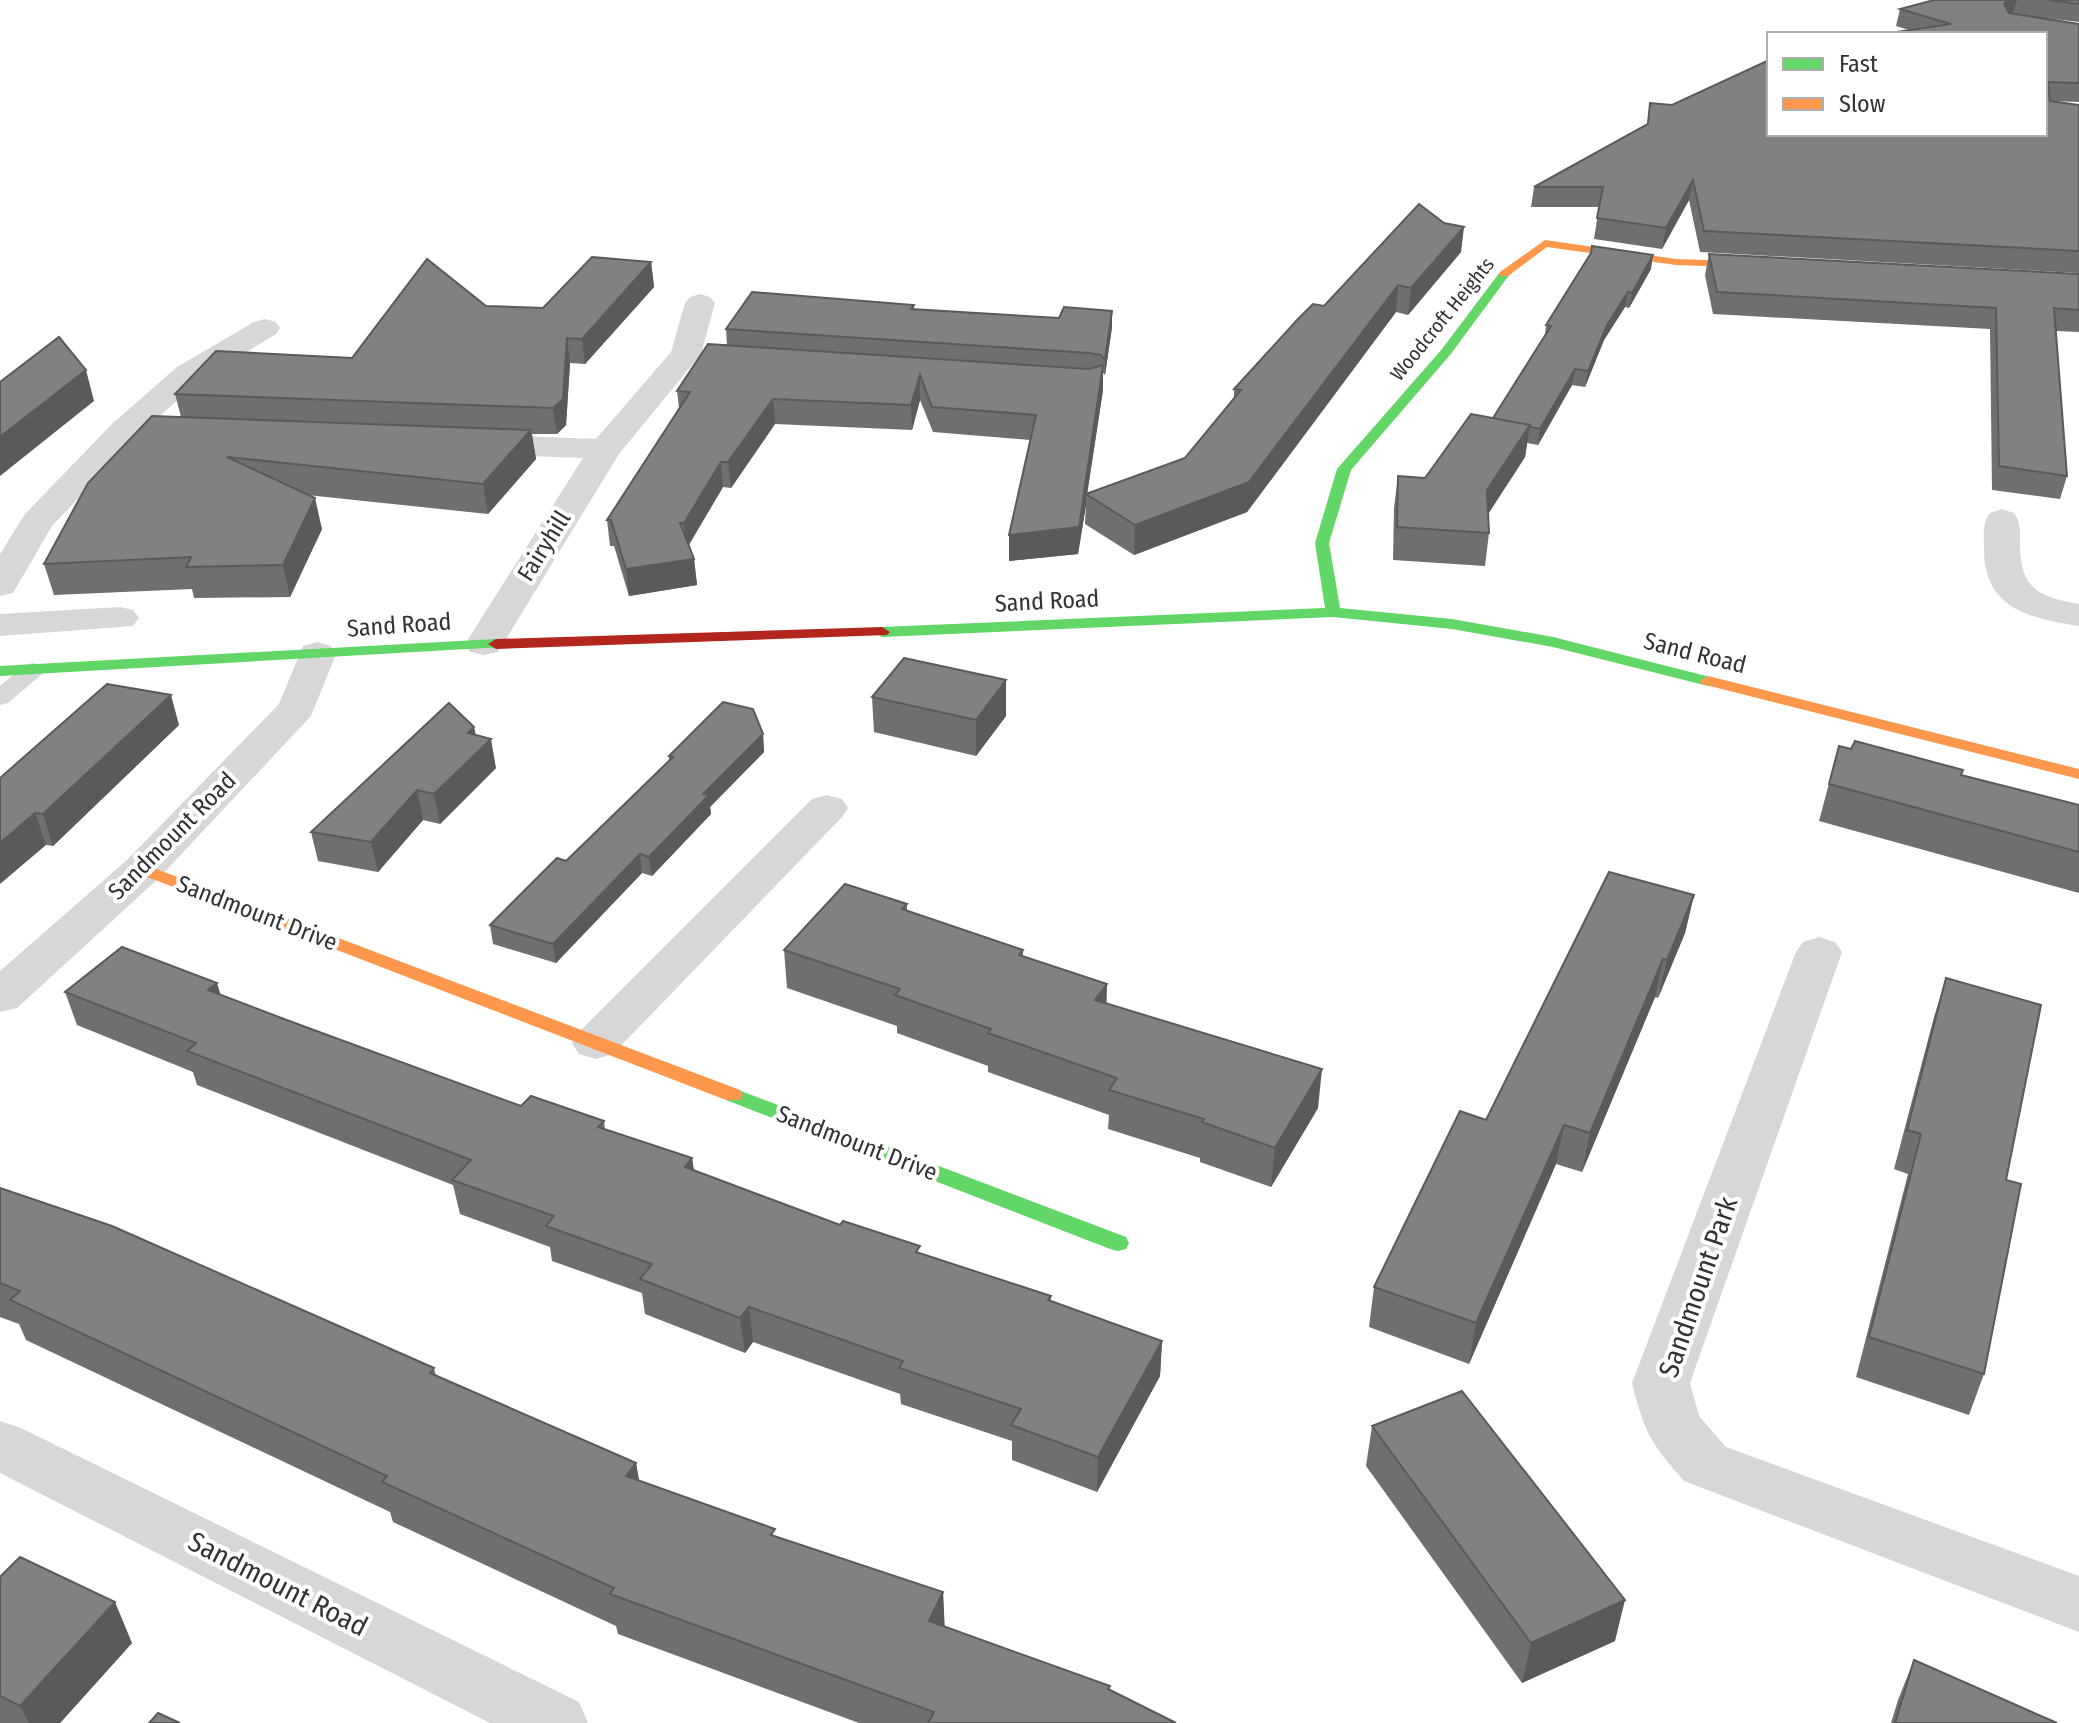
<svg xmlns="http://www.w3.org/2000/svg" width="2079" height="1723" viewBox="0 0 2079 1723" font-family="'Fira Sans Condensed',sans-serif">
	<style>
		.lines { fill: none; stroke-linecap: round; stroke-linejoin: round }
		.lane { fill: #d7d7d7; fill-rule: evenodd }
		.street { fill: #d7d7d7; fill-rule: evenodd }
		.fast { fill: #63d668; fill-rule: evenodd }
		.slow { fill: #ff974d; fill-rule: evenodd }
		.jam { fill: #b3261e; fill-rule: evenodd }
		.wall { fill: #6f6f6f }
		.shaded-wall { fill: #5a5a5a }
		.building { fill: #818181; stroke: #5a5a5a; stroke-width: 2 }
		.labels { text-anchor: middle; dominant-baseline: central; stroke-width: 8; stroke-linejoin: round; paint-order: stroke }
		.far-street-label { font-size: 20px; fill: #333; stroke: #fff }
		.street-label { font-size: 24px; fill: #333; stroke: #fff }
		.near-street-label { font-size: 28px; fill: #333; stroke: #fff }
	</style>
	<rect width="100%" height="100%" fill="#fff"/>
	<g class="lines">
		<path class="lane" d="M33,663L41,665L45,670L41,675L8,703L0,705V686L25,665Z"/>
		<g class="street">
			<path d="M700,294L710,297L715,303L701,354L619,454L498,652L484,655L470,652L465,644L583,458L474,454L462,451L457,444L462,437L474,434L596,439L671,352L685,303L690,297Z"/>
			<path d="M265,319L276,322L280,328L276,334L199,381L153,422L209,426L213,433L209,440L197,443L133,441L52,526L13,593L0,596V554L25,514L112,424L177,367L254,322Z"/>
			<path d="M2002,509L2014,513C2021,522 2020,532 2020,543C2020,588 2037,597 2079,604V626C2029,618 1984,609 1984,549C1984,536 1982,523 1990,513Z"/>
			<path d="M120,607L133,610L139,618L133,626L0,636V614Z"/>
			<path d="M317,642L331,646L336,654L311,716L159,878L17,1008L0,1012V971L127,860L279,704L303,646Z"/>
			<path d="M827,795L842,799L848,808L842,817L613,1054L596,1059L579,1054L572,1043L579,1032L812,799Z"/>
			<path d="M1819,937L1835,942L1842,952L1690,1383L1699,1416L1726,1447L2079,1576V1632L1684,1481C1650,1442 1645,1434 1632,1383L1796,952L1803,942Z"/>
			<path d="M0,1421L21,1428L579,1702L588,1723H490L0,1473Z"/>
		</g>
		<g class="fast">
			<path d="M1500,272L1510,274L1450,355L1351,470L1329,543L1340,608L1452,619L1553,637L1714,678L1716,681L1714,684L1708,686L1553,647L1452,629L1333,617L882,637L874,632L882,627L1325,608L1315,543L1337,469L1442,349Z"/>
			<path d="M496,639L502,641L504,644L502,647L0,676V666Z"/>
			<path d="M733,1088L1126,1237L1129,1243L1126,1249L1118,1251L1110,1249L726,1100L723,1095L726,1090Z"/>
		</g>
		<g class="slow">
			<path d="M1545,240L1676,259L1765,262L1771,265L1765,268L1676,265L1547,247L1508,276H1500V272Z"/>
			<path d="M1708,676L2079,769V779L1702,684L1700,681Z"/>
			<path d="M143,864L740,1090L743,1095L740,1100H726L137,873L134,869Z"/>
		</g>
		<path class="jam" d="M882,627L890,632L887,635L496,649L488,644L496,639Z"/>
	</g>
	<g class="wall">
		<path d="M1931,0H2079V22L2011,14L2079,24V102L2050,101L2079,105V273L1700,252L1689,200L1662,249L1594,239L1599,207H1531L1534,187L1647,125L1650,103L1769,134H2045L1909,30L1896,26L1900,9L1933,0Z"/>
		<path d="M1461,252L1408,315L1396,312L1247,512L1134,555L1085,524L1086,505L1078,554L1009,561V535L1030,440L933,432L920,400L912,430L775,424L731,488L723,487L689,545L694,559L697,585L629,596L614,546H610L607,520L679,408L677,391L727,345L726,329L914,305V309L1112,327L1105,375L1103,373V390L1087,493L1185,458L1234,399V389L1324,306Z"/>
		<path d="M1709,254L2079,274V332L2056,331L2067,476L2060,499L1992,490L1990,329L1713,314L1705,275Z"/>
		<path d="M651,262L654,287L585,364L570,363L566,425L557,434H532L536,459L488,514L307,495L322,529L290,597L194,598L192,589L54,595L44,564L181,417L175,394L352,358L486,306L543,308Z"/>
		<path d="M1651,269L1629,308L1625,307L1604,340L1585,387L1572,385L1538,445L1527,443L1525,457L1488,514L1489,533L1485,566L1393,560L1394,508L1398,476L1425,478L1493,418L1545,335L1546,325Z"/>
		<path d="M1006,680V716L976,756L874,732L872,697Z"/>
		<path d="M179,725L53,846L46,845L0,778Z"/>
		<path d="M474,727L476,735L496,768L440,824L423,820L378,872L318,861L311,832Z"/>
		<path d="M763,734L764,752L710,807L711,814L652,876L642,873L556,963L493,944L490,925L566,861L669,761V756Z"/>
		<path d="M1839,746L2079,805V893L1819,821Z"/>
		<path d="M1694,895L1685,933L1658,998L1655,997L1582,1172L1556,1164L1469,1364L1369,1327L1374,1287L1486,1120Z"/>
		<path d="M907,904V911L1023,950V956L1107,1003L1318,1108L1271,1187L1200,1162V1158L1108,1129L1109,1115L988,1072V1066L897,1033V1026L787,988L784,950Z"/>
		<path d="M1946,978L2006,1180L1984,1374L1969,1415L1856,1377L1908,1174L1894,1169L1934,1017Z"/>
		<path d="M65,992L220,995L521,1106L604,1121L605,1129L692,1158L694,1170L920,1254L1051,1296V1301L1162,1341L1160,1376L1097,1492L1012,1460V1441L901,1404L900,1394L753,1342L745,1353L645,1314L642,1293L552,1261L550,1247L460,1214L453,1185L197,1085L193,1072L77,1025Z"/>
		<path d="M0,1188L434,1368L436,1376L636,1463L639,1481L775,1536L943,1592L944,1627L1110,1686L1109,1690L1176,1723H859L618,1634L616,1626L393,1522L390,1512L26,1340L19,1324L0,1317Z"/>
		<path d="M1372,1426L1615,1641L1522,1683L1366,1466Z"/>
		<path d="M0,1577L132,1643L60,1723H0Z"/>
		<path d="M1914,1660L2057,1723H1891L1898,1700Z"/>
	</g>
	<g class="shaded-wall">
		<path d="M2007,0H2017L2013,13L2004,15V4Z"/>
		<path d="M1693,180L1689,200L1662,249L1666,228Z"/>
		<path d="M1464,227L1461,252L1408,315L1411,288Z"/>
		<path d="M1653,255L1651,269L1629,308L1632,293Z"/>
		<path d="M651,262L654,287L585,364L582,339Z"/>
		<path d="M1398,285L1396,312L1247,512L1134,555L1135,525Z"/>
		<path d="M1628,292L1625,307L1604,340L1585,387L1588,371L1607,325Z"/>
		<path d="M1112,311V327L1105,375V360Z"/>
		<path d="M567,338L570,363L566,425L557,434L553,408Z"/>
		<path d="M1103,365V390L1087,495L1086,494V505L1078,554L1009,561V535Z"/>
		<path d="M1575,369L1572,385L1538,445L1540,429Z"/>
		<path d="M86,370L94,401L0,476V437Z"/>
		<path d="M920,375V400L912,430L911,405Z"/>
		<path d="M773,399L775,424L731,488L728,462Z"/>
		<path d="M1530,425L1525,457L1483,522L1487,490Z"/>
		<path d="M531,430L536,459L488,514L483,484Z"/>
		<path d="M721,462L723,487L686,549L684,523Z"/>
		<path d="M315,498L322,529L290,597L283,565Z"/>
		<path d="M694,559L697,585L629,596L626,569Z"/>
		<path d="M1006,680V716L976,756V720Z"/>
		<path d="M171,695L179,725L53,846L43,814Z"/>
		<path d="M474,727L478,751L491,739L496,768L440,824L434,794L468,733Z"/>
		<path d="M763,734L764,752L710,807L711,814L652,876L649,857L703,794Z"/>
		<path d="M417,790L423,820L378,872L371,842Z"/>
		<path d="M35,813L46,845L0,884V843Z"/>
		<path d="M640,854L642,873L556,963L553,944Z"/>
		<path d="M1694,895L1685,933L1658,998L1667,960Z"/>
		<path d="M1663,959L1655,997L1582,1172L1590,1133Z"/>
		<path d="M217,983L227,1016L208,990Z"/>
		<path d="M1107,984L1106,1023L1095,1000Z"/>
		<path d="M1322,1069L1318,1108L1271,1187L1275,1148Z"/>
		<path d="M1564,1125L1556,1164L1469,1364L1476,1323Z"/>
		<path d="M692,1158L697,1193L685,1167Z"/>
		<path d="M749,1307L753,1342L745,1353L740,1318Z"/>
		<path d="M1162,1341L1160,1376L1097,1492L1098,1457Z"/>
		<path d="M636,1463L643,1503L626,1476Z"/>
		<path d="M943,1592L945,1632L929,1621Z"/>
		<path d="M1625,1600L1615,1641L1522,1683L1531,1643Z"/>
		<path d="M115,1602L132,1643L60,1723H29L20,1706Z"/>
	</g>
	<g class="building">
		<path d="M1934,0H2007L2004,4L2009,13L2079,24V83L2048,82L2050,101L2079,105V251L1704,231L1693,180L1666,228L1597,218L1603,187H1534L1648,124L1650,103L1672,105L1769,60V134H2045V34H1883L1951,24L1900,9Z"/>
		<path d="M2049,0H2079V4Z"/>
		<path d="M1419,204L1444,223L1464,227L1411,288L1398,285L1249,482L1135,525L1086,494L1185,458L1241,390L1234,389L1298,319L1313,304L1324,306Z"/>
		<path d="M1592,246L1653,255L1632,293L1628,292L1607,325L1588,371L1575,369L1540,429L1493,418L1551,326L1546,325L1591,253Z"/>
		<path d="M1709,254L2079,274V310L2054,308L2067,476L1999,466L1996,308L1717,292Z"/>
		<path d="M592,257L651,262L582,339L567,338L563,399L553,408L175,394L216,351L352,358L427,259L486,306L543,308Z"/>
		<path d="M752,292L914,305L911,309L1059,318L1064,307L1112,311L1105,360L1101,355L1089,353L726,329Z"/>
		<path d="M59,337L86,370L0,437V382Z"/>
		<path d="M708,344L1089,369L1103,365L1079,527L1009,535L1036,415L932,407L920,375L911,405L773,399L728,462H721L684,523H680L694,559L626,569L611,520H607L690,392L677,391Z"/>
		<path d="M1471,414L1530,425L1487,490L1489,533L1397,527L1398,476L1425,478Z"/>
		<path d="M152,416L531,430L483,484L227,457L315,498L283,565L186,567L191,557L44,564L88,483Z"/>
		<path d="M904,658L1006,680L976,720L872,697Z"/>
		<path d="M107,684L171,695L43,814L35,813L0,843V778Z"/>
		<path d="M723,702L753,709L763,734L703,794L709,795L649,857L640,854L553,944L490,925L557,858L566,861L673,757L669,756Z"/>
		<path d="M449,703L474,727L468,733L491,739L434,794L417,790L371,842L311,832Z"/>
		<path d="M1855,741L1963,770L1961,775L2079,805V852L1829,784L1839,746L1851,749Z"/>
		<path d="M1609,872L1694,895L1667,960L1663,959L1590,1133L1564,1125L1476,1323L1374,1287L1460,1111L1486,1120Z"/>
		<path d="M845,884L907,904L902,909L1023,950L1019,955L1107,984L1095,1000L1322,1069L1275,1148L1202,1122L1204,1119L1109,1090L1117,1078L988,1033L991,1029L895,995L900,989L784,950Z"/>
		<path d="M122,947L217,983L208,990L292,1022L521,1106L531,1096L604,1121L598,1127L692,1158L685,1167L840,1225L843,1221L920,1246L916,1252L1051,1296L1048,1300L1162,1341L1098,1457L1011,1425L1021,1409L899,1368L903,1361L749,1307L740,1318L640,1279L652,1264L546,1226L554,1216L452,1180L471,1160L187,1051L196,1043L65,992Z"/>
		<path d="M1946,978L2041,1005L2006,1180L2021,1184L1984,1374L1869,1337L1921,1134L1907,1130Z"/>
		<path d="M0,1188L112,1226L434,1368L430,1373L636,1463L626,1476L775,1529L771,1535L943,1592L929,1621L1110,1686L1108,1689L1176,1723H928L934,1712L610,1594L614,1588L382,1482L387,1476L10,1300L20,1291L0,1283Z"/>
		<path d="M1462,1391L1625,1600L1531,1643L1372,1426Z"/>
		<path d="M20,1557L115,1602L20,1706L0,1696V1577Z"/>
		<path d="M1914,1660L2057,1723H1895Z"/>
		<path d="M158,1713L180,1723H149Z"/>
	</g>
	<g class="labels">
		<g class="far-street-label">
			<text transform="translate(1442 319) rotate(-51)">Woodcroft Heights</text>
		</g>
		<g class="street-label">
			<text transform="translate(544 546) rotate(-58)">Fairyhill</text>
			<text transform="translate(1047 601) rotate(-3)">Sand Road</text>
			<text transform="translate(399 625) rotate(-4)">Sand Road</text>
			<text transform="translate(1695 653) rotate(14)">Sand Road</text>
			<text transform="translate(172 836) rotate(-45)">Sandmount Road</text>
			<text transform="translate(257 913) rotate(21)">Sandmount Drive</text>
			<text transform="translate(857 1143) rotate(21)">Sandmount Drive</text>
		</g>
		<g class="near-street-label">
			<text transform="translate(1698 1287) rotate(-71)">Sandmount Park</text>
			<text transform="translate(278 1584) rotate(27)">Sandmount Road</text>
		</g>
	</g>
	<rect x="1767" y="32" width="280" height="104" fill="#ffffff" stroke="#adadad" stroke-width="2"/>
	<rect x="1783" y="58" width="40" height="12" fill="#63d668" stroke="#adadad" stroke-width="2"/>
	<text x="1839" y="72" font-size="24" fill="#333333">Fast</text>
	<rect x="1783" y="98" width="40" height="12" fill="#ff974d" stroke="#adadad" stroke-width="2"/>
	<text x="1839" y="112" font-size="24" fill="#333333">Slow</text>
</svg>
